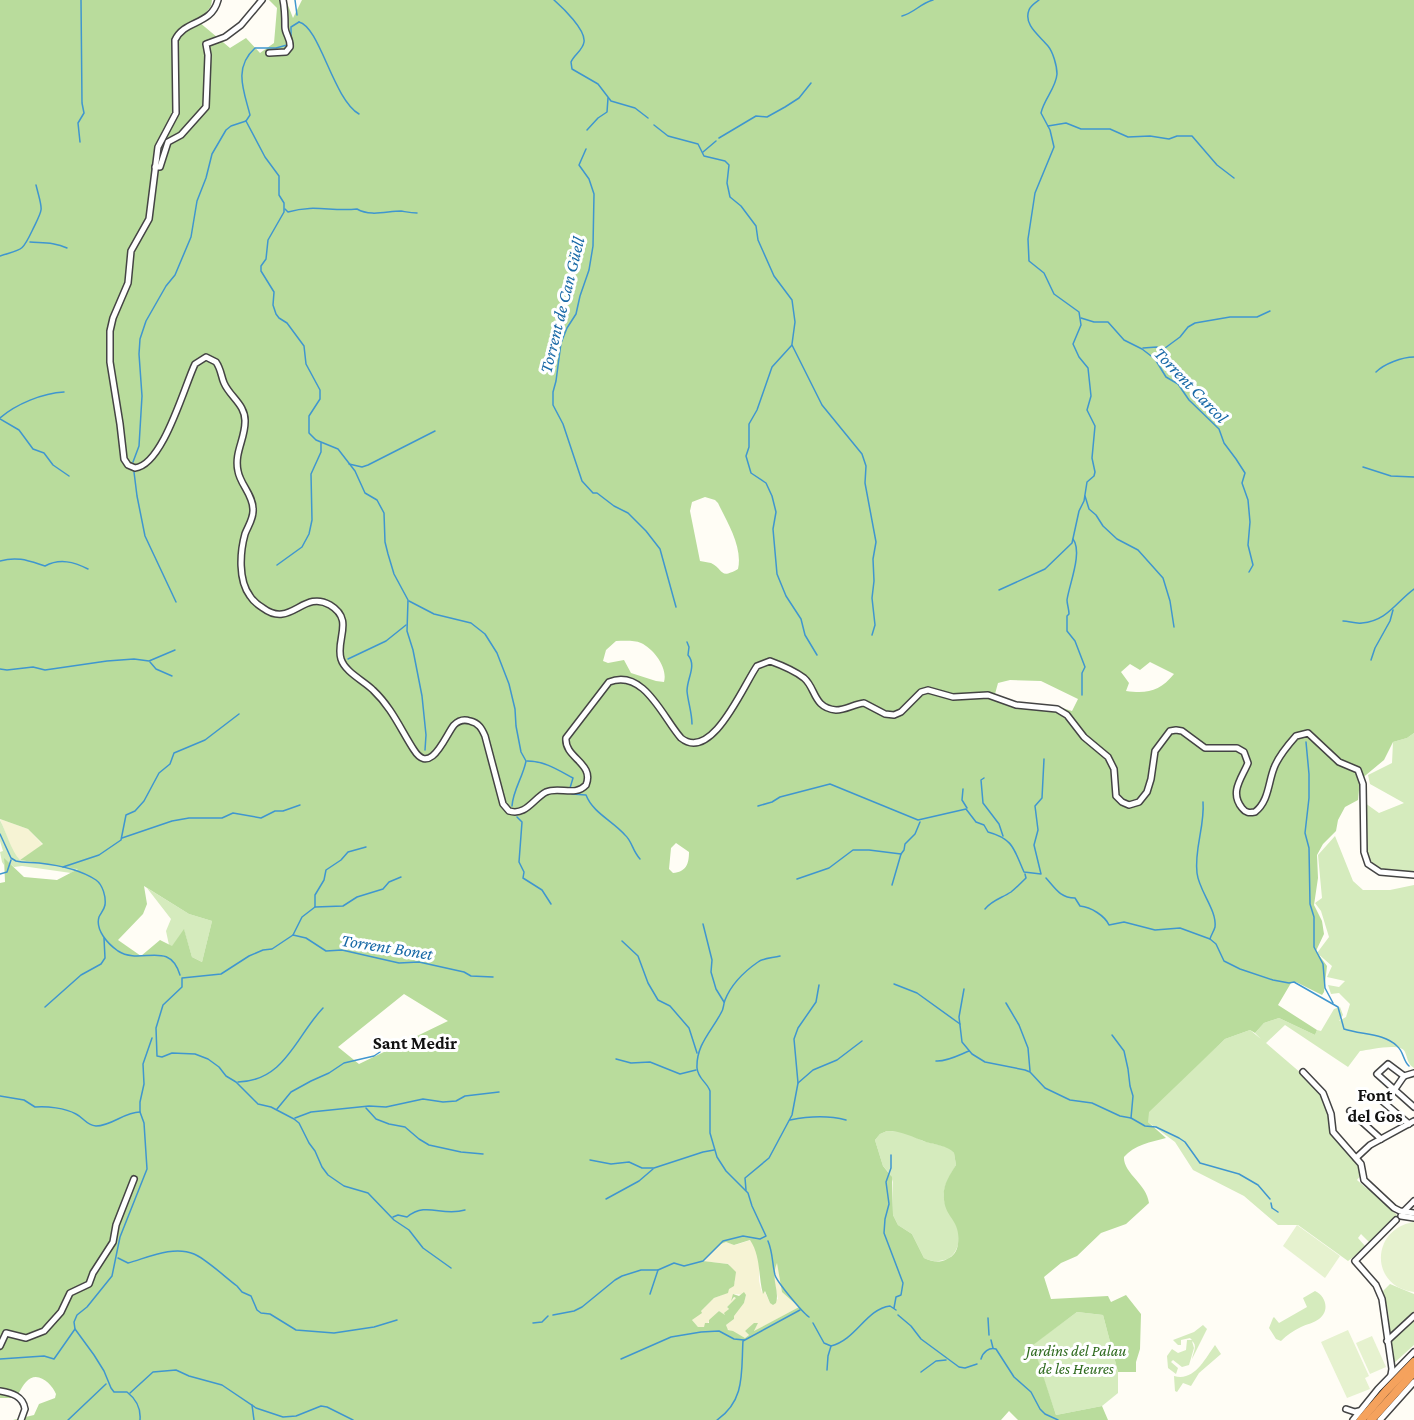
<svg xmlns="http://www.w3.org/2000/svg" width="1414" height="1420" viewBox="0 0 1414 1420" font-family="'Crimson Pro',serif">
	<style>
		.farmland { fill: #f6f3d4 }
		.green { fill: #d5ebbd }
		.forest { fill: #b9dc9c; fill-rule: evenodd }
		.pitch { fill: #e6f2cf }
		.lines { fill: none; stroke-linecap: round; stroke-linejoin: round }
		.stream { stroke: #3f96cf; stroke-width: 1.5 }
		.minor-casing { stroke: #444; stroke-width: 8 }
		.highway-casing { stroke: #222; stroke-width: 10 }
		.minor { stroke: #fff; stroke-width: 5 }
		.highway { stroke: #f5a25d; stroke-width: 8 }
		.labels { text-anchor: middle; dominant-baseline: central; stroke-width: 6; stroke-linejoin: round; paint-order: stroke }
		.park-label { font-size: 16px; font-style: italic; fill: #2f6b1f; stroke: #fff }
		.water-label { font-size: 18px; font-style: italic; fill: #1768a6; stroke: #fff }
		.neighbourhood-label { font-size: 18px; font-weight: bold; fill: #111; stroke: #fff }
	</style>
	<rect width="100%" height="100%" fill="#fffdf5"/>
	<g class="farmland">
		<path d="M0,819L28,829L43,845L20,860L14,855Z"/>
		<path d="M751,1240L755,1246L759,1260V1281L762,1293L764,1290L770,1303L778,1299L773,1275L777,1261L799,1307L753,1332L758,1323L745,1331L749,1335L745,1338L727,1329L726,1325L734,1319L733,1316L744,1303L746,1295L734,1294L731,1300L736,1297L737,1298L727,1307L729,1309L726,1316L719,1311L704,1327H698L692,1320L714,1298L722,1295L735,1282L729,1264L702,1261L721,1244L726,1242L735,1245Z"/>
	</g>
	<g class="green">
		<path d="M1414,733V872C1403,872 1385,874 1376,868C1362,859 1366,818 1365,803L1379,813L1404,803L1370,784L1368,775L1392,763L1393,742L1407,738Z"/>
		<path d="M0,820C6,831 11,851 20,860L79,868L71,873L22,866L14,867L4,859V865L2,862L0,852L3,851L0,841Z"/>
		<path d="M1335,836L1353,881L1363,890H1390L1414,885V1068C1407,1063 1408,1059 1405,1052C1401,1042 1370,1050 1360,1051L1348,1067L1285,1025L1266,1043L1316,1086L1329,1110L1332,1132L1360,1165L1361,1175L1357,1180L1366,1188L1371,1190L1398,1216L1371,1244L1361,1234L1358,1238L1366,1247L1348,1261L1298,1225H1278L1244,1196L1193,1170L1175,1142L1148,1122V1111L1225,1039L1250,1030L1261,1039L1255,1033L1264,1023L1279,1018L1315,1035L1317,1030L1321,1031L1334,1009L1340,1007L1343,1015L1339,1021L1346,1017L1350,1004L1339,993L1331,994L1328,985L1339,987L1345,981L1327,977L1332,966L1317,953L1329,937L1321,911L1315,903L1322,898L1318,855Z"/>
		<path d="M147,888L189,914L212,921L202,962L192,957L184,930L172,947L169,945L166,931L171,919Z"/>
		<path d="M887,1131L905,1132L923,1141L947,1147L954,1153L956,1165C950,1176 942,1186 944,1200C946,1210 954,1216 957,1225C961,1237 959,1254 947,1259C939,1262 932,1262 924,1258L912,1234L898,1225L893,1215V1182L890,1174L883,1166L875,1140L880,1134Z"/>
		<path d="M1390,1284L1414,1294V1345L1393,1364L1388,1311L1383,1291Z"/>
		<path d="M1315,1291C1326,1296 1330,1311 1319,1319C1314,1323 1307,1324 1301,1327C1293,1331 1287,1335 1281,1341L1276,1339L1269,1328L1273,1318L1274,1317L1279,1323L1307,1307L1303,1298Z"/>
		<path d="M1077,1312L1103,1315L1118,1372V1393L1102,1406L1056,1415L1032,1345Z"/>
		<path d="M1203,1325L1207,1329L1192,1359C1193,1353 1198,1345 1192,1341L1194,1348L1189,1365L1182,1367L1173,1360L1171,1362L1178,1368L1176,1374L1168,1368L1167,1356L1172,1349L1178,1353L1186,1350L1187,1340H1192L1190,1338L1181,1340V1345H1178L1173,1340L1194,1332Z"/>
		<path d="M1215,1345L1221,1354L1199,1373L1191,1386L1183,1383L1177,1392L1175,1391L1174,1376C1194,1382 1205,1359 1215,1345Z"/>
	</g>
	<path class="forest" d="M0,0H212L211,6L199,22L230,48L246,38L260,53L274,43L277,8L269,0H286L293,18L302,0H1414V733L1407,738L1393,742L1384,760L1360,780L1358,800L1345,807L1338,820L1336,831L1323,844L1317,855L1318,878L1314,905L1322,921L1324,934L1316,951L1327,966L1324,992L1322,995L1296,982L1291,983L1278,1005L1317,1030L1315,1035L1279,1018L1264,1023L1255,1033L1250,1030L1225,1039L1149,1112L1148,1122L1166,1138C1151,1142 1134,1145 1124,1157C1123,1173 1147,1184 1149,1203L1126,1224L1101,1233L1077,1256L1061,1263L1044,1277L1051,1299L1108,1296L1111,1302L1126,1295L1141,1314L1140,1349L1136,1362V1372H1118L1103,1315L1077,1312L1033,1345L1056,1415L1102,1406L1108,1420H1018L1009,1411L1001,1420H13L34,1415L39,1404L55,1398L56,1394C52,1384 37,1369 26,1382C21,1387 20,1393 15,1398H0V883L5,882L4,858L24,877L57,880L78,869L20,860L43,844L28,829L0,819ZM705,497L715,500L718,503C727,522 743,547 738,569C719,580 724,569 711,563C707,562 704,562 700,561L690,511L692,502ZM616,641C624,641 634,640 641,643C654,649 668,668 664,682L656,681L631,673L624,660L608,663L603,661L606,650ZM1150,662L1174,674C1160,691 1148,694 1126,691L1129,683L1121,672L1130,664L1140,670ZM1010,680L1041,681L1078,699L1072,711L1059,707L1017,703L995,694L998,683ZM676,843L689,852C689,864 686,872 673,873L669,869L671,848ZM144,886L189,914L212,921L202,962L192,957L184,929L172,946L160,940L141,956L118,940L143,914L147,904ZM404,994L448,1021L359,1064L338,1047ZM887,1131C903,1131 912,1137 926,1142C936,1145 946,1145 954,1153L956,1165C949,1176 942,1186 944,1200C946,1219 961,1220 958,1244C957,1251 954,1256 947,1259C940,1263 932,1262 924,1258L912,1234L898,1225L893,1215L892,1177L883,1166L875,1140L880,1134ZM750,1240C761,1256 758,1276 763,1294L765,1291L770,1303L773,1305L776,1303C780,1289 770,1280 777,1263L782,1292L799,1307L754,1331L758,1323H754L745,1331L749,1335L745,1338L733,1331L728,1330L726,1325L734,1319V1316L744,1303L746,1295L744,1292L739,1296L733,1294L731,1301L734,1297L736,1298L727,1307L729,1309L724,1313L725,1315L719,1311L709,1320V1323H705L704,1327H698L692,1320L702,1313L701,1311L714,1298L728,1293L729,1289L734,1286L736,1272L728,1264L703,1261L721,1244L726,1242L734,1245Z"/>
	<g class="pitch">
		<path d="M1413,1222H1414V1292C1370,1287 1370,1230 1413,1222Z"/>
		<path d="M1297,1225L1340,1256L1325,1278L1283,1246Z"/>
		<path d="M1348,1330L1369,1376L1365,1378L1370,1389L1347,1398L1321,1342Z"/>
		<path d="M1372,1336L1386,1367L1370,1374L1356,1343Z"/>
	</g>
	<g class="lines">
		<g class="stream">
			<path d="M295,0L297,15"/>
			<path d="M554,0C563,8 586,30 584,42C583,50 574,55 571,62L572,69L598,84L611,101L635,108L648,118"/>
			<path d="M902,16C914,13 921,3 933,0"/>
			<path d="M299,22C320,27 333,99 359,114"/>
			<path d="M291,39V27L299,22"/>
			<path d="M246,121L265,157L279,176V195L284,203V212L268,240L266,259L261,266V271L274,292L273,305L276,314L279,318L287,323L304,346L306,364L320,390V399L309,416V433L316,440L338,449L355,471L365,493L377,500L384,513L385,542L388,554L394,574L408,600L407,631L413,650L422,696L426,735L425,750"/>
			<path d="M246,121L250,115C244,91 233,68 255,48H276L287,45"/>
			<path d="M654,125L668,136L698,144L704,156L725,161L729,165L727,183L730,197L741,206L756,226L758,240L774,276L792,300L795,322L792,344"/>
			<path d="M1048,126L1066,123L1081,129H1110L1128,137L1150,136L1169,139L1177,136H1192L1217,165L1234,178"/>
			<path d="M587,130L598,118L607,112L608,98"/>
			<path d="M719,138L756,116L767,117L785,107L799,98L811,83"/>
			<path d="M80,142L78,123L84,113L82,103L81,0"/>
			<path d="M586,149L579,165L589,179L594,194L593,246L589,270L580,296L576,314L567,328L561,343L556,381L553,392V405L563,424L582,481L593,493H597L614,506L628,513L646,531L660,549L676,607"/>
			<path d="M703,152L716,141"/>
			<path d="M285,209L288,212C315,204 331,212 357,209C371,217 387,211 401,211C407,212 411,213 417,213"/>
			<path d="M30,242C43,243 55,242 67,248"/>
			<path d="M0,256C22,249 22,252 32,231C44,206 43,213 36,185"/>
			<path d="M1081,318L1094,322H1108L1124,340L1142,349L1155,359L1166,377L1178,384L1189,400L1219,429L1224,443L1236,459L1245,473L1242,483L1248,500L1250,522L1248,545L1253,565L1249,572"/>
			<path d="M792,345L772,367L757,410L749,424V447L746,456L751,473L766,483L772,496L776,512L773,529L777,574L786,596L801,619L805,635L817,655"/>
			<path d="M792,345L822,405L862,454L866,466L865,483L876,542L873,559L874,581L872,598L875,625L872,635"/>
			<path d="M1143,348L1157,347L1161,351L1180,337L1188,327L1195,323L1230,317H1257L1270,311"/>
			<path d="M1376,372C1384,364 1402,357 1414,357"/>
			<path d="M0,418C16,404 43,393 64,392"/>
			<path d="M0,419L19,430L33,449L44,453L53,465L69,476"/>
			<path d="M133,462L139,446L142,396L139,354L140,339L146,321L166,286L175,275L191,237L197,201L206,178L212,154L226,130L231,126L246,121"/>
			<path d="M349,464L362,467L368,465L435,431"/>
			<path d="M1363,467L1391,476L1414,477"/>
			<path d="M134,472L137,496L145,536L176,602"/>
			<path d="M1085,496L1089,509L1096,515L1103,526L1117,539L1138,550L1163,578L1170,601L1174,627"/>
			<path d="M1073,539C1083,552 1069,585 1067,600C1067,604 1069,609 1069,614L1067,616V631L1075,641L1085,667L1082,673V695"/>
			<path d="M0,561C18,556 29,561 45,566C60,558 74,562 88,569"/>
			<path d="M277,565L302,547L309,534L312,520L311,474L321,452V443"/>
			<path d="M999,590L1045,569L1072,543L1079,511L1084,501L1087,482L1094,476L1095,472L1092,458L1095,426L1087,410L1091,396L1088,368L1079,357L1073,344L1081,325L1079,312L1054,294L1044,273L1029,261L1028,239L1035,193L1054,147L1050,130L1041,113C1044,99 1056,88 1057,74C1057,66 1053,52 1048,46C1040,36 1023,25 1029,10C1031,5 1035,3 1039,0"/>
			<path d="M409,601L434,614L471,623L485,634L497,653L509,684L515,709L516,726L521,752L526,761C523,777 513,790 512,806"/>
			<path d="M1343,621C1349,621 1355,624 1362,623C1387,621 1396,602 1414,589"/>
			<path d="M687,642L689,647L688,655C697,666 687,678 687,691C688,702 692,713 692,724"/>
			<path d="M348,659L386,641L406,625"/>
			<path d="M1371,660L1375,648L1390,621L1393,610"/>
			<path d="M150,662L156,669L172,676"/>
			<path d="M0,669L7,670L33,667L45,670L107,661L134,659L149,661L175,650"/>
			<path d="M1306,742L1309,774V798L1305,833L1309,848L1310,904L1314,917V947L1323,964L1325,988L1333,1003"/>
			<path d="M527,761C545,761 558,770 573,778L570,788"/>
			<path d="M984,778L981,780L983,803L999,824L1003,836"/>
			<path d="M963,789L962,800L967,808"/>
			<path d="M572,794L586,795C593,813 613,821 625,835C632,841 632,850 640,859"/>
			<path d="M1203,802C1205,826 1194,849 1197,873C1199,891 1217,910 1215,927C1214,931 1211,935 1210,939"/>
			<path d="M758,806L772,802L780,797L830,784L918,820L966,809L976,822L984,825L988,832C1014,839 1014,850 1024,872L1041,874L1034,845L1038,830L1035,806L1042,798L1044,759"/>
			<path d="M517,817L522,822L519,862L524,872L523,878L542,890L551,904"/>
			<path d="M0,834L11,858L16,861C24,863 31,862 39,863C57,865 81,870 96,880C103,885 106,897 105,905C104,910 101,913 99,917C95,930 108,944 118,951C141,966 169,939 180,975"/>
			<path d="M122,838L172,821L189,818H222L233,813L261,818L275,811H283L300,805"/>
			<path d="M63,867L99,855L121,840L126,815L135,811L144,801L159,773L170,764L174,753L205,740L239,714"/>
			<path d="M0,874L7,872L11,860"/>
			<path d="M1046,878C1055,888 1060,898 1075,898L1080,906C1091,907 1105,916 1109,925L1124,922L1155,930L1180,928L1210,939L1216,944L1224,961L1240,969L1273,980L1289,983L1294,982L1338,1007L1344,1029C1362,1035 1384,1033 1397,1046C1404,1052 1403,1061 1409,1066"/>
			<path d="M797,879L829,868L853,850H869L901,854L904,850L905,844L915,834L920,822"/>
			<path d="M892,885L901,854"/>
			<path d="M315,907L343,906L357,897L383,889L389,882L401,877"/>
			<path d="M985,909C992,900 1002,898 1011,892C1016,888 1021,883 1026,878L1025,874"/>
			<path d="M703,924L712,960L711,972L716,989L724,1002"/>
			<path d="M293,935L302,917L315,907V895L324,880L326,870L341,860L348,852L366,847"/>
			<path d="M622,941L638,956L648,983L658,1000L670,1006L689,1028L697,1053"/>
			<path d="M894,984L917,993L960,1024"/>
			<path d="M964,989L959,1017L962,1042L972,1054L985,1062L1025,1070L1030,1072L1045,1088L1070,1100L1092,1103L1120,1116L1131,1118L1145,1126L1156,1127L1179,1138L1185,1142L1200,1163L1239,1174L1258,1185L1270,1199"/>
			<path d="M1006,1003L1019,1025L1028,1048L1030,1071"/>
			<path d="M45,1007L81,975L101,964L105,958L104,938"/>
			<path d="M1112,1035L1124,1051L1128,1069L1130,1086L1133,1096L1131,1118"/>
			<path d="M616,1059L631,1063L650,1062L680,1074L696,1070"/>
			<path d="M936,1061C946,1062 959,1055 969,1051"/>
			<path d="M238,1082C285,1081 296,1036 323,1008"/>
			<path d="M798,1083L813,1070L837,1060L862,1041"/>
			<path d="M0,1096L24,1100L35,1107C47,1106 65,1108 76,1114C84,1118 86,1125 96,1126C112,1126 124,1112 140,1112"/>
			<path d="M366,1108L376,1119L389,1124L405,1127L419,1139L429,1145L461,1152L483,1154"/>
			<path d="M277,1109L291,1092L311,1081L329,1073L344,1063L374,1056L380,1052"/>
			<path d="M295,1118L311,1112L369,1106L386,1107L423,1099L443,1102L456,1101L465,1096L499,1092"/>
			<path d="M790,1120C810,1116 827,1115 846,1120"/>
			<path d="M891,1155V1168L886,1182L889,1204L885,1219L884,1233L903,1283L901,1295L896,1297L894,1308"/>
			<path d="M590,1160L611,1164L629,1162L642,1168H654L703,1152L714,1150"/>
			<path d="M746,1190L745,1178L769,1158L792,1115L798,1083L794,1039L798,1028L816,1002L819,985"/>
			<path d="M606,1199L639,1181L653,1169"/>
			<path d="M1271,1203L1272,1208L1278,1212"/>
			<path d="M393,1217L398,1215L407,1217C427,1201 441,1217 465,1210"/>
			<path d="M768,1241C773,1253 772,1263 775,1275C777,1282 802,1312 809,1317"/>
			<path d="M118,1258L128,1263C147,1258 173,1245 194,1254C206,1259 225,1277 237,1286L242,1292L251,1296L257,1310L261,1313L270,1314L296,1330L334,1333L374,1327L397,1320"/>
			<path d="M451,1268L423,1248L409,1230L394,1220L368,1193L344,1186L328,1175L322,1167L315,1151L309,1143L299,1123L294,1119L271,1107L258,1104L236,1082L226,1076L219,1067L208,1059L195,1054L172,1053L162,1057L157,1056L156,1028L163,1005L182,987V978L221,974L249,956L263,950L272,949L293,935L306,938L326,951L342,950L399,963L419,962L464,972L471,976L493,977"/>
			<path d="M650,1294L658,1270"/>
			<path d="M553,1315L574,1311L582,1307L615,1280L622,1276L641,1270H658L674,1263L684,1266L703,1261L723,1241L743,1236L760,1239L766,1236L752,1206L748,1193L726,1171L717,1157L710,1133V1091C707,1082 698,1079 697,1068C696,1045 711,1032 721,1013C724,1009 723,1005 725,1000C731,985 745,971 758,962C763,958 773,958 780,956"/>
			<path d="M898,1315L911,1326L921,1339L959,1367L965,1368L977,1364"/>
			<path d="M988,1318L989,1335"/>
			<path d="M533,1323L542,1322L548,1316"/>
			<path d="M813,1323L824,1343L831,1346C856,1340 866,1309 890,1306L896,1310"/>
			<path d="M991,1340L993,1348"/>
			<path d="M0,1359L44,1356L54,1359L75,1329"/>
			<path d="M621,1359L671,1337L701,1332L719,1331L734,1339L744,1340"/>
			<path d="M981,1359C983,1352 989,1347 996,1349L1014,1377L1031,1392L1040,1409L1045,1414L1058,1420"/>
			<path d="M827,1370L828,1356L831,1346"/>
			<path d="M921,1372L936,1361L946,1360"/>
			<path d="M130,1393L153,1372L176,1370L189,1376L222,1385L256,1408L283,1417L296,1416L321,1406L327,1407L353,1420"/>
			<path d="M252,1405L254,1420"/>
			<path d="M68,1420L106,1384"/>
			<path d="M140,1420C141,1409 136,1399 127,1392H114L111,1388L104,1371L94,1355L75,1329L74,1322L77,1315L87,1307L112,1276L120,1237L147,1169L144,1123L140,1112V1102L144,1084L143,1064L152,1038"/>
			<path d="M717,1420C746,1400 741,1371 743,1341L800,1310"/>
		</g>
		<g class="minor-casing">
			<g id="minor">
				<path d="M218,0C211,26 185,19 175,40L176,113L158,147L149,219L131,251L128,283L113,318L110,331V362L120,424L124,459L128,465L135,468C163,465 184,387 195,364L206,357L216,362C221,369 221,376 224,383C230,397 246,405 245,422C245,439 234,453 238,471C240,484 253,495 253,509C254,518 248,526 245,534C240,552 238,580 250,596C253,601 258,605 263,608C291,629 303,589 330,605C355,620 335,640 341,659C345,672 364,681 373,690C392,708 401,730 414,750C431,777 446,734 454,725C458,721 464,719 470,721C479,723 482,729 485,736L503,804L509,811C526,816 533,799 546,792C559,786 575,797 586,785C595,763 564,758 566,738L609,682C644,668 663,718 681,738C712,763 744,684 757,666L770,661C781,665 795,671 804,678C816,688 813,708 836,710C846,710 854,704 864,703L885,714L894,715L901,712L921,692L928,690L953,697L988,695L1016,705L1057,709L1067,715L1084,737L1108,757L1114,769L1116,796L1122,802L1129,805L1139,802L1147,792L1151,779L1155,751L1170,731L1176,730L1182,731L1205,748H1237L1244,752L1248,763C1242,778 1229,792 1242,808C1246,813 1249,813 1255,812C1269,801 1268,783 1274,768C1278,757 1288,745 1296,736L1308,733L1339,762L1358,770L1363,784L1364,852L1368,864L1380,872L1414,875"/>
				<path d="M269,53L286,52L290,47C291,39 285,34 285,27C285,17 285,9 283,0"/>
				<path d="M155,167H160L168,142L181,135L206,107L208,55L206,44L225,37L241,25L262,0"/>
				<path d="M1303,1072L1323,1093L1331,1114L1333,1132L1361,1164L1364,1180L1394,1208L1400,1211L1414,1213"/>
				<path d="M1404,1076L1388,1064L1377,1074L1414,1107"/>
				<path d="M1404,1076L1414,1073"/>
				<path d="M1395,1089L1404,1076"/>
				<path d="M1381,1100L1409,1124"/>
				<path d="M1350,1111L1381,1139"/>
				<path d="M1356,1158L1370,1145L1414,1121"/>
				<path d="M1403,1212L1414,1201"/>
				<path d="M1401,1216L1414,1218"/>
				<path d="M1387,1341L1414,1316"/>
				<path d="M0,1346L6,1333L26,1338L44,1331L61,1312L70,1293L89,1284L93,1273L113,1242L116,1225L134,1179"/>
				<path d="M1391,1375L1392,1369L1382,1299L1376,1285L1355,1261L1396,1220"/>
				<path d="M0,1391C12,1393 23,1396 25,1409L21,1420"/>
				<path d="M1346,1409L1355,1412L1359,1411"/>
				<path d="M1353,1420L1378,1389L1414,1352"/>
				<path d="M1380,1420L1414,1382"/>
			</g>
		</g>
		<g class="highway-casing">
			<g id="highway">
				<path d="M1361,1420L1386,1391L1414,1362"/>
				<path d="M1371,1420L1414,1372"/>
			</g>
		</g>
		<use href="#minor" class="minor"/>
		<use href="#highway" class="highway"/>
	</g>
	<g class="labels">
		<g class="park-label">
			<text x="1076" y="1350">Jardins del Palau<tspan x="1076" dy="18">de les Heures</tspan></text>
		</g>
		<g class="water-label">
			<text transform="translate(562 305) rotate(-76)">Torrent de Can Güell</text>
			<text transform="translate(1191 385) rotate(46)">Torrent Carcol</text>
			<text transform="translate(387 947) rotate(9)">Torrent Bonet</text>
		</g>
		<g class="neighbourhood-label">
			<text x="415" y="1043">Sant Medir</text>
			<text x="1375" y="1095">Font<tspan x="1375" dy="21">del Gos</tspan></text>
		</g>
	</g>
</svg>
